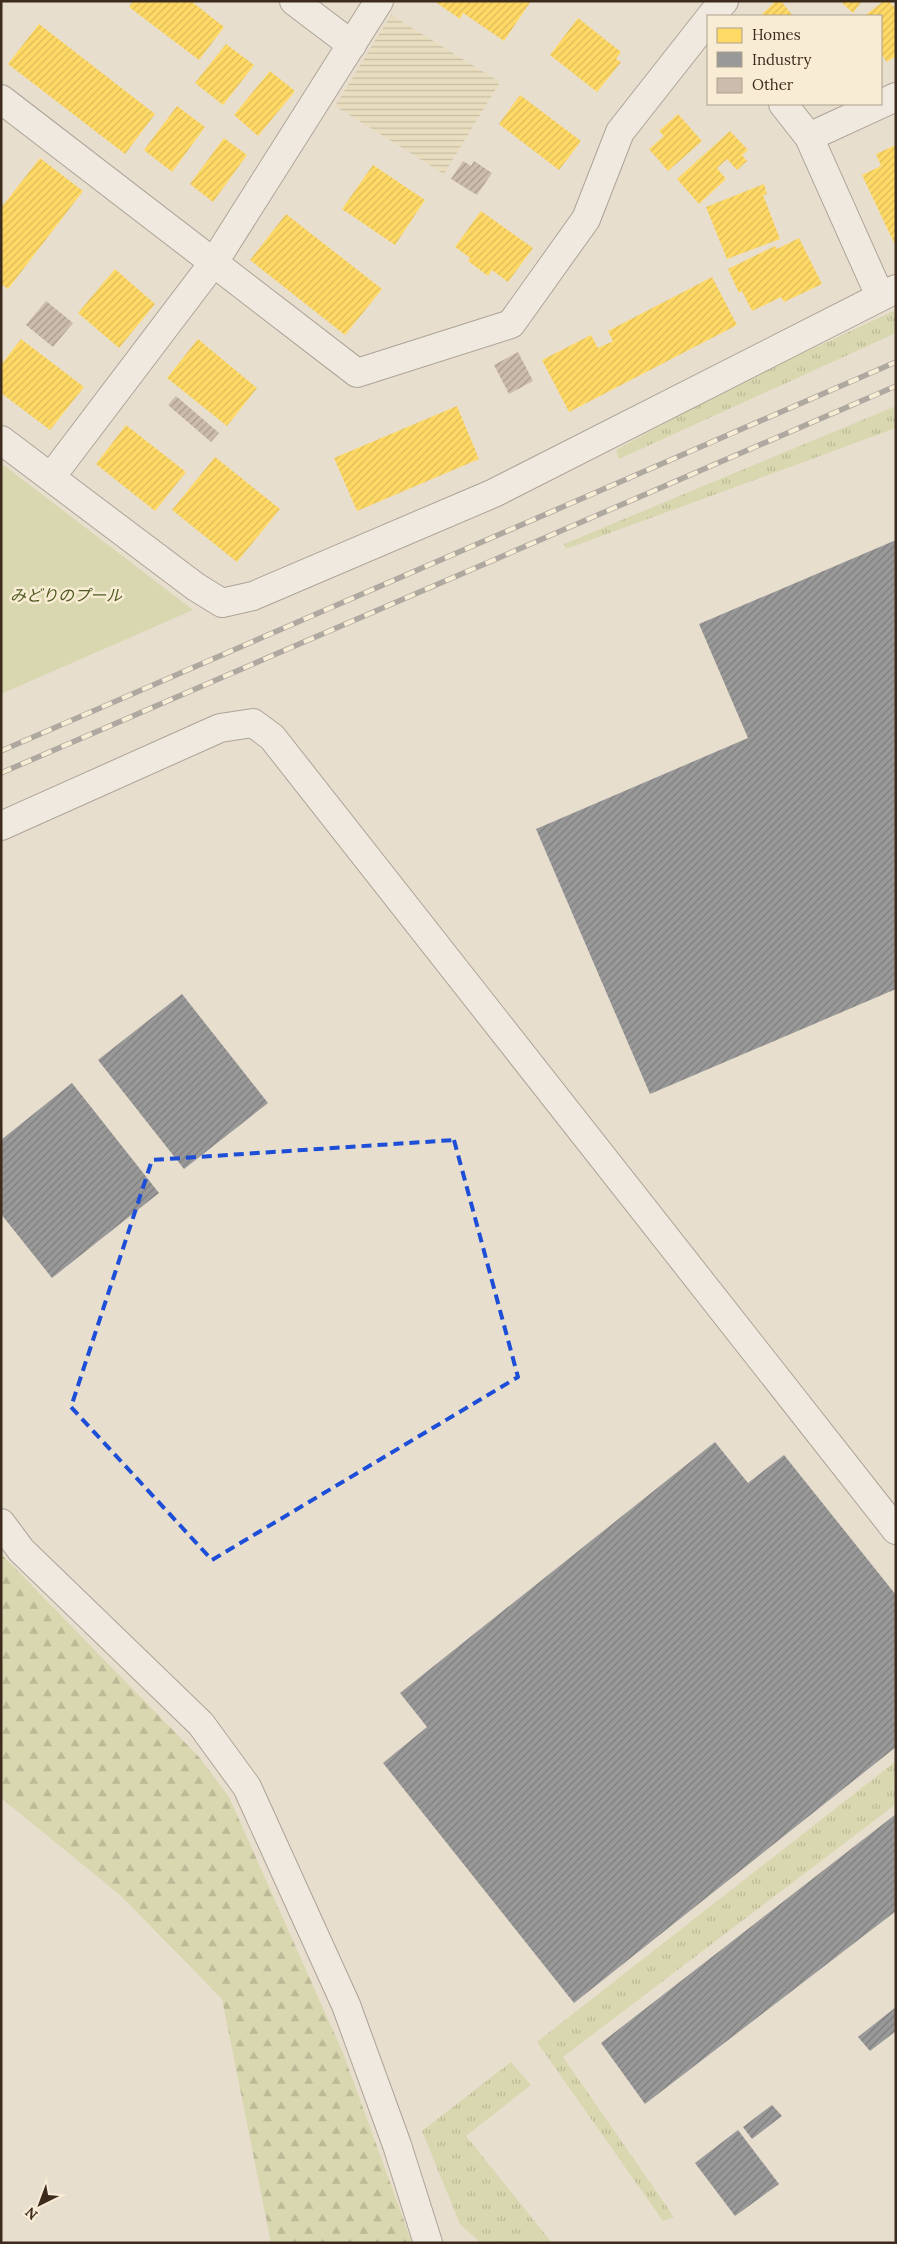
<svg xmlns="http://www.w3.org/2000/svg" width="897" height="2244" viewBox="0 0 897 2244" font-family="Lora,'Noto Sans JP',serif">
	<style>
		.farmland { fill: url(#farmland-rules) }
		.grass { fill: url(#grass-tufts) }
		.forest { fill: url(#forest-firs) }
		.green { fill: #d9d7af }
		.homes { fill: url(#homes-hatch) }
		.industry { fill: url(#industry-hatch) }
		.building { fill: url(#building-hatch) }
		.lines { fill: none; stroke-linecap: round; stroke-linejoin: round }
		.minor-casing { stroke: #ada397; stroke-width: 30 }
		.minor { stroke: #efe9e0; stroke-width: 28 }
		.rail-casing { stroke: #aea8a0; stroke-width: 5.5 }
		.rail { stroke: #f8ecd4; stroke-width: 4; stroke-dasharray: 11; stroke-linecap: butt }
		.marked { fill: none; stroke: #1d4ed8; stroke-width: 4; stroke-dasharray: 10 6; stroke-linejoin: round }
		.labels { text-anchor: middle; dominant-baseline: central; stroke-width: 5; stroke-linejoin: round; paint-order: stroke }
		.park-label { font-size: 16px; font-style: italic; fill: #4f5b22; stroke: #f8ecd4 }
	</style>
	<defs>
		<pattern id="farmland-rules" width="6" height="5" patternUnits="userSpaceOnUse" patternTransform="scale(1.25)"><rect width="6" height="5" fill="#e8ddbe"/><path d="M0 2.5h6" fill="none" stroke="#c8bea3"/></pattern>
		<pattern id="grass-tufts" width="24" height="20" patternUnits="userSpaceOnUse" patternTransform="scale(1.25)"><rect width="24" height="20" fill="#d9d7af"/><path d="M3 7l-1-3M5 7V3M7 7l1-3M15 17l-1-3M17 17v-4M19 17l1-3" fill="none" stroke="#bbb996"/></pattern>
		<pattern id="forest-firs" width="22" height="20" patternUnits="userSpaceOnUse" patternTransform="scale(1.25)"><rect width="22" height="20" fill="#d9d7af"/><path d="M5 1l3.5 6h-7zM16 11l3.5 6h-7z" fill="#bbb996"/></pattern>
		<pattern id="homes-hatch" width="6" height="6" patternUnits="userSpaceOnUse" patternTransform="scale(1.25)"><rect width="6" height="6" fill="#ffd966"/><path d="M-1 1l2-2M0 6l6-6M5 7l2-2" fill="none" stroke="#dbba58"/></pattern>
		<pattern id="industry-hatch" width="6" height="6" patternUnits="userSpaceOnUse" patternTransform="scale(1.25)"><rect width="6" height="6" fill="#999"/><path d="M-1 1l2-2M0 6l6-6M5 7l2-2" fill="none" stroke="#7e7d7c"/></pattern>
		<pattern id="building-hatch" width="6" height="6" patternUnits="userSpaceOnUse" patternTransform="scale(1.25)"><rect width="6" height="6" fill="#ccbcae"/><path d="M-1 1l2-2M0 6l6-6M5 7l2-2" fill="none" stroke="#a7998d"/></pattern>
	</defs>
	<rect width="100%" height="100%" fill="#e8dece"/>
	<path class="farmland" d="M391,15L500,82L444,174L335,106Z"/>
	<g class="grass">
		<path d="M896,310V333L619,459L616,450L736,384Z"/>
		<path d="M896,406V428L566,549L564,544Z"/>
		<path d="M896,1761V1804L563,2057L674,2217L663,2221L537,2042Z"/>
		<path d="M511,2062L531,2085L466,2136L552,2243H481L460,2224L422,2131Z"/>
	</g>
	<path class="forest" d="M1,1554L200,1758L229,1797L343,2053L412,2243H271L222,1999L120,1895L1,1798Z"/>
	<path class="green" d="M1,463L193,610L1,694Z"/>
	<g class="homes">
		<path d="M133,1H191L224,27L199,60L129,7Z"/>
		<path d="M434,1H531L504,41L463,13L460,19Z"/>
		<path d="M776,1H781L793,16H760Z"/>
		<path d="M840,1H862L853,13Z"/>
		<path d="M884,1H889L896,9V56L887,62L881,54V16H864Z"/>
		<path d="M578,18L621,52L616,59L621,62L597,92L550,55Z"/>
		<path d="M39,24L155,114L125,154L8,64Z"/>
		<path d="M226,44L254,65L223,105L195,83Z"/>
		<path d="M270,71L295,91L258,136L234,115Z"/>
		<path d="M520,95L581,141L559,170L499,124Z"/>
		<path d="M177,106L205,127L172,172L144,150Z"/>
		<path d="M678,114L702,141L668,171L649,149L664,136L659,131Z"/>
		<path d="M730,131L748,150L742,155L747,161L737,170L727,159L717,168L726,179L699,204L677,179Z"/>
		<path d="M224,138L247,155L213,202L190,184Z"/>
		<path d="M896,145V247L862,175L881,166L876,154Z"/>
		<path d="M40,158L83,191L8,289L1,284V208Z"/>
		<path d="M373,165L425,200L395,245L342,209Z"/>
		<path d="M764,184L767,194L763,195L780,239L727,259L706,207Z"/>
		<path d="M481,211L533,248L508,282L492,270L488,276L468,261L470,258L455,247Z"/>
		<path d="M286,214L382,289L345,335L250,260Z"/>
		<path d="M799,238L822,284L784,302L781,297L752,311L742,291L739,293L728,269L775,246L777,249Z"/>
		<path d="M115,269L155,304L119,348L78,313Z"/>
		<path d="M712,277L737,325L569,412L542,360L591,335L598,348L613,341L608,331Z"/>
		<path d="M21,339L84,387L50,430L1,393V365Z"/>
		<path d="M198,339L257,388L227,426L167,378Z"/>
		<path d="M457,406L479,459L357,511L334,458Z"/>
		<path d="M126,425L186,472L155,511L96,464Z"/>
		<path d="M215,457L280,509L237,562L172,510Z"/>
	</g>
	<g class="industry">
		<path d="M896,540V989L650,1094L536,829L748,738L699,624Z"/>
		<path d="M182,994L268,1103L184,1169L98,1060Z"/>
		<path d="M72,1083L159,1193L52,1278L1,1214V1140Z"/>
		<path d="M715,1442L748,1483L784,1455L896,1595V1747L574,2003L383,1763L427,1727L400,1693Z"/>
		<path d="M896,1814V1911L645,2104L601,2043Z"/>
		<path d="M896,2007V2031L870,2051L858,2037Z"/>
		<path d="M772,2105L782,2116L752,2139L743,2127Z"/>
		<path d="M738,2130L779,2184L735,2216L695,2163Z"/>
	</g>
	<g class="building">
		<path d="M463,161L471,166L474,161L492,173L477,195L451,179Z"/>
		<path d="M46,301L73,323L53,347L26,325Z"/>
		<path d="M518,352L533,381L509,394L494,365Z"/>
		<path d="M176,396L219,433L211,442L168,405Z"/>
	</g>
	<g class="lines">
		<g class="minor-casing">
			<g id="minor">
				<path d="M294,1L352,45"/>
				<path d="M711,16L724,1"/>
				<path d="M1,99L357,373L511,324L586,219L620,132L708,20"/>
				<path d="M783,104L809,137L880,296"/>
				<path d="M809,137L896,97"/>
				<path d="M1,440L196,587L222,603L253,596L494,493L896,289"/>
				<path d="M51,477L214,262L379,1"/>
				<path d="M1,826L220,728L253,723L272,737L896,1530"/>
				<path d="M1,1523L21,1550L201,1724L247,1787L346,2005L397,2145L428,2243"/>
			</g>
		</g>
		<use href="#minor" class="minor"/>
		<g class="rail-casing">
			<g id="rail">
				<path d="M1,751L896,362"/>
				<path d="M1,773L896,386"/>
			</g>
		</g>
		<use href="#rail" class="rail"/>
	</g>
	<path class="marked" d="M454,1140L518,1377L212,1560L71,1407L152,1160Z"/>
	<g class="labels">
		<g class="park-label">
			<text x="66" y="595">みどりのプール</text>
		</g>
	</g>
	<rect width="897" height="2244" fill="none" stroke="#3c2b1d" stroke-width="5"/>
	<rect x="707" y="15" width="175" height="90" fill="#f8ecd4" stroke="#ad9f8b"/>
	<rect x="717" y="28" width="25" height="15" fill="#ffd966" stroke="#ad9f8b"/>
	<text x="752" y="40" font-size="15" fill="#3c2b1d">Homes</text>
	<rect x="717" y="52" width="25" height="15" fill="#999999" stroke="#ad9f8b"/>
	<text x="752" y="65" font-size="15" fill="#3c2b1d">Industry</text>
	<rect x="717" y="78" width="25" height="15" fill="#ccbcae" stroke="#ad9f8b"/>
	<text x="752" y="90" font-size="15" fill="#3c2b1d">Other</text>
	<g transform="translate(40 2204) rotate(222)" stroke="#f8ecd4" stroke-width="4" paint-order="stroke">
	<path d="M0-4L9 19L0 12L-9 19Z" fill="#3c2b1d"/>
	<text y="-8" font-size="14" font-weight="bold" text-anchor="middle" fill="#3c2b1d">N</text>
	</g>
</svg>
